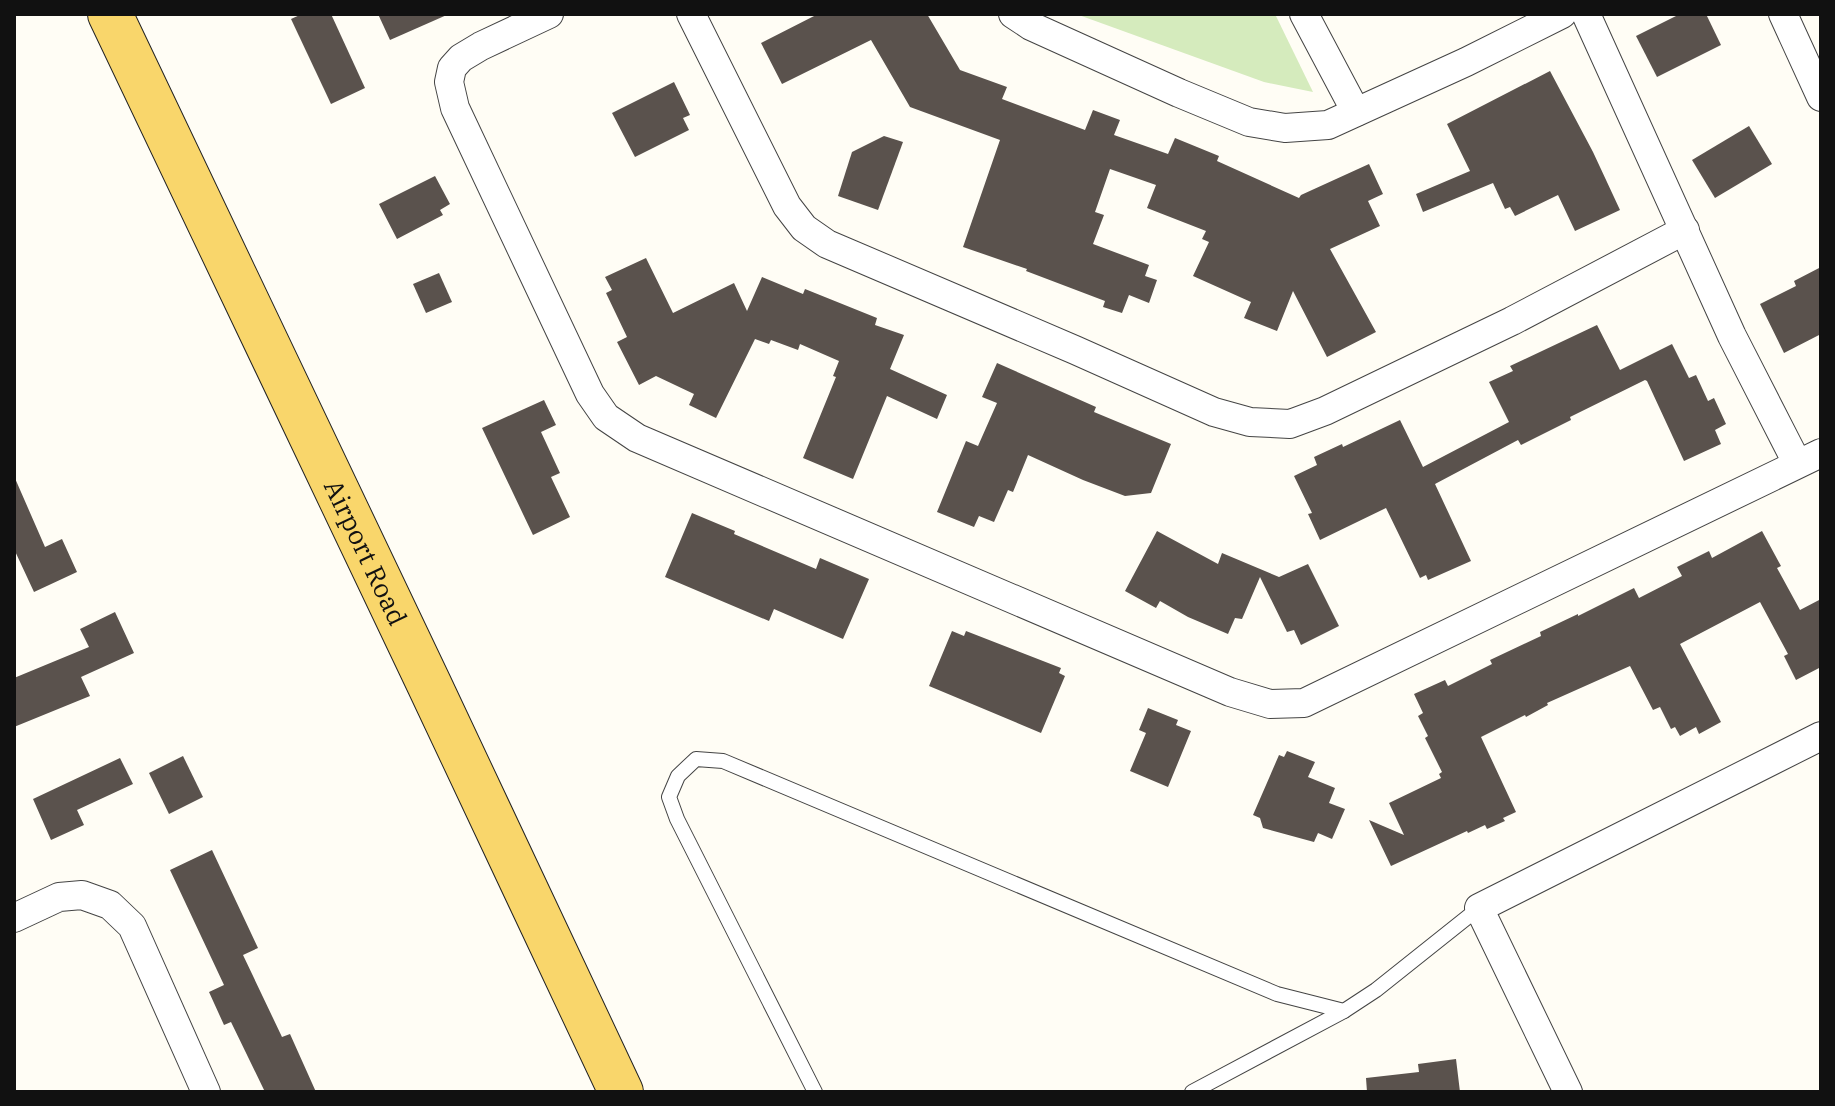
<svg xmlns="http://www.w3.org/2000/svg" width="1835" height="1106" viewBox="0 0 1835 1106" font-family="'IBM Plex Serif',serif">
	<style>
		.green { fill: #d5ebbd }
		.building { fill: #5a524d }
		.lines { fill: none; stroke-linecap: round; stroke-linejoin: round }
		.lane-casing { stroke: #444; stroke-width: 16 }
		.street-casing { stroke: #444; stroke-width: 30 }
		.primary-casing { stroke: #222; stroke-width: 46 }
		.lane { stroke: #fff; stroke-width: 14 }
		.street { stroke: #fff; stroke-width: 28 }
		.primary { stroke: #f9d66b; stroke-width: 44 }
		.labels { text-anchor: middle; dominant-baseline: central; stroke-width: 8; stroke-linejoin: round; paint-order: stroke }
		.street-label { font-size: 26px; fill: #111; stroke: #fff }
	</style>
	<rect width="100%" height="100%" fill="#fffdf5"/>
	<path class="green" d="M1076,14H1275L1313,92L1264,82Z"/>
	<g class="building">
		<path d="M302,14H331L365,88L331,104L291,19Z"/>
		<path d="M378,14H449L390,40Z"/>
		<path d="M818,14H927L960,70L1007,87L1002,99L1085,130L1093,110L1120,120L1114,135L1168,154L1175,138L1219,156L1217,161L1299,198L1301,195L1369,164L1383,194L1368,201L1380,226L1330,249L1376,332L1327,357L1293,291L1277,331L1244,318L1251,302L1193,276L1209,242L1202,239L1206,231L1147,208L1156,185L1110,169L1095,212L1104,215L1093,244L1149,265L1145,276L1157,280L1149,303L1129,295L1122,313L1103,307L1105,301L1026,271L1027,269L963,247L1000,140L910,107L871,40L782,84L761,43Z"/>
		<path d="M1680,14H1706L1721,45L1657,77L1636,36Z"/>
		<path d="M1550,71L1593,152L1620,210L1575,231L1558,195L1515,216L1510,207L1505,209L1493,183L1423,212L1416,194L1470,171L1447,124Z"/>
		<path d="M674,82L690,115L683,118L689,130L635,157L612,113Z"/>
		<path d="M1749,126L1772,164L1715,198L1692,160Z"/>
		<path d="M884,136L903,142L878,210L838,196L852,152Z"/>
		<path d="M435,176L450,204L440,210L443,215L397,239L379,204Z"/>
		<path d="M646,258L673,313L734,283L747,311L762,277L803,294L805,289L877,318L875,325L904,335L890,369L947,395L937,419L887,396L853,479L803,458L836,377L833,376L839,361L800,344L798,350L771,340L769,344L755,339L716,418L689,405L694,394L656,376L639,385L617,342L627,337L606,293L612,290L605,277Z"/>
		<path d="M1821,267V334L1784,353L1760,304L1796,286L1794,281Z"/>
		<path d="M439,273L452,302L426,313L413,284Z"/>
		<path d="M1597,325L1620,370L1672,344L1689,378L1696,375L1708,401L1714,398L1726,424L1715,430L1721,444L1684,461L1647,381L1645,380L1570,417L1571,420L1521,445L1518,440L1435,484L1471,561L1428,580L1426,575L1420,578L1386,508L1320,540L1308,514L1312,513L1294,476L1317,465L1314,457L1342,444L1343,447L1400,420L1423,467L1509,422L1489,382L1513,371L1510,366Z"/>
		<path d="M997,363L1096,407L1094,412L1171,444L1151,493L1125,496L1083,480L1028,455L1013,492L1008,490L994,522L979,516L974,527L937,512L966,441L978,446L997,403L982,397Z"/>
		<path d="M544,400L556,425L541,432L560,473L551,477L570,517L533,535L482,428Z"/>
		<path d="M14,476L45,547L62,539L77,572L34,592L14,549Z"/>
		<path d="M692,513L735,531L734,534L816,569L820,558L869,579L843,639L774,609L769,621L665,577Z"/>
		<path d="M1157,531L1218,564L1222,553L1279,577L1308,564L1339,626L1301,645L1294,630L1287,632L1260,577L1242,619L1235,618L1228,634L1188,617L1160,601L1156,608L1125,591Z"/>
		<path d="M1762,531L1781,566L1777,568L1800,610L1821,599V667L1796,680L1784,656L1788,654L1760,602L1680,644L1721,722L1699,734L1696,727L1680,736L1675,727L1671,729L1660,707L1653,710L1630,666L1547,703L1548,705L1526,717L1525,715L1481,737L1516,812L1503,818L1505,821L1487,829L1485,825L1468,833L1467,831L1391,866L1369,820L1404,835L1389,803L1441,778L1439,774L1442,772L1425,738L1428,736L1418,716L1423,713L1414,694L1445,680L1448,686L1492,664L1490,660L1541,636L1540,632L1578,614V616L1634,588L1639,598L1682,576L1677,567L1709,551L1712,558Z"/>
		<path d="M115,612L134,653L81,677L90,696L14,727V678L89,647L80,629Z"/>
		<path d="M952,631L964,636L966,631L1061,668L1059,673L1065,676L1041,733L929,686Z"/>
		<path d="M1148,708L1178,720L1176,725L1191,731L1168,787L1130,771L1146,733L1139,730Z"/>
		<path d="M1287,751L1315,762L1308,777L1335,788L1329,803L1345,809L1332,839L1318,833L1314,842L1263,828L1260,818L1253,815L1279,755L1284,757Z"/>
		<path d="M183,756L203,797L169,814L149,773Z"/>
		<path d="M120,758L133,784L77,810L84,825L51,840L33,799Z"/>
		<path d="M212,850L258,948L243,955L282,1037L290,1034L316,1092H265L231,1022L224,1025L209,992L224,985L170,870Z"/>
		<path d="M1456,1059L1460,1092H1367L1366,1078L1419,1072L1418,1064Z"/>
	</g>
	<g class="lines">
		<g class="lane-casing">
			<g id="lane">
				<path d="M815,1092L677,819L669,797L678,776L696,759L723,761L1277,994L1344,1011L1376,990L1479,908"/>
				<path d="M1192,1092L1344,1011"/>
			</g>
		</g>
		<g class="street-casing">
			<g id="street">
				<path d="M549,14L481,46L461,58L452,68L449,82L455,108L590,394L606,417L637,438L1230,692L1270,704L1304,703L1821,453"/>
				<path d="M691,14L787,206L804,228L827,244L1075,350L1214,412L1250,422L1290,424L1325,411L1512,321L1685,230"/>
				<path d="M1013,14L1031,26L1179,93L1249,122L1285,128L1328,125L1466,62L1562,14"/>
				<path d="M1304,14L1356,112"/>
				<path d="M1586,14L1732,336L1797,463"/>
				<path d="M1783,14L1821,97"/>
				<path d="M14,918L59,897L82,895L110,905L132,926L206,1092"/>
				<path d="M1568,1092L1479,908L1821,736"/>
			</g>
		</g>
		<g class="primary-casing">
			<g id="primary">
				<path id="s1" d="M110,14L429,684L621,1092"/>
			</g>
		</g>
		<use href="#lane" class="lane"/>
		<use href="#street" class="street"/>
		<use href="#primary" class="primary"/>
	</g>
	<g class="labels">
		<g class="street-label">
			<text stroke="none"><textPath href="#s1" startOffset="596">Airport Road</textPath></text>
		</g>
	</g>
	<rect width="1835" height="1106" fill="none" stroke="#111111" stroke-width="32"/>
</svg>
